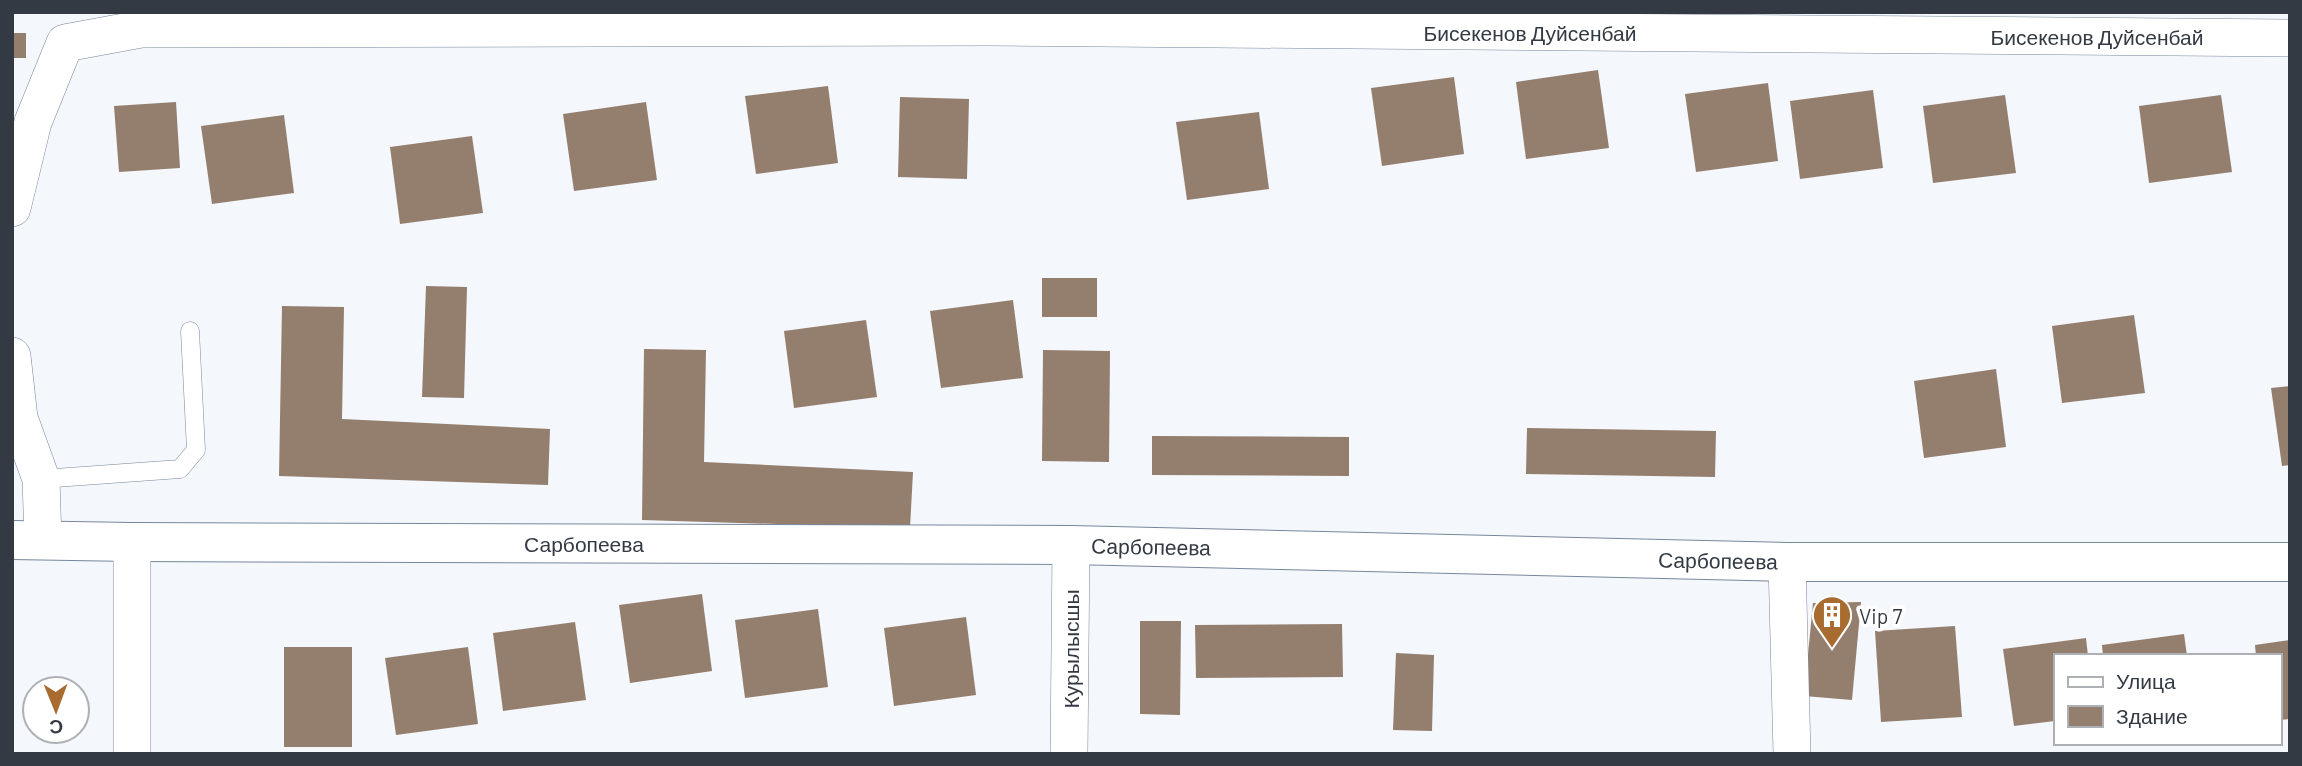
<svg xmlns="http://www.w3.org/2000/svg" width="2302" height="766" viewBox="0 0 2302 766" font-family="Barlow,sans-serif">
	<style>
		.building { fill: #947e6d }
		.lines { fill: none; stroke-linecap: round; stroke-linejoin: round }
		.service-casing { stroke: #77879c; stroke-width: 19 }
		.minor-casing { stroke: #77879c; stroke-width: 38 }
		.tertiary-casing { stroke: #77879c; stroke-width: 40 }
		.service { stroke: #fff; stroke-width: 18 }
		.minor { stroke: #fff; stroke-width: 37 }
		.tertiary { stroke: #fff; stroke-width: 38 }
		.labels { text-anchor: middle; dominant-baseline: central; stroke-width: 7; stroke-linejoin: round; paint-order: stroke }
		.street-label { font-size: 21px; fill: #333a43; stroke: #fff }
		.poi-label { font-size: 21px; fill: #333a43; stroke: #fff; text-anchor: start }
	</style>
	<rect width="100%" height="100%" fill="#f4f7fc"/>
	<g class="building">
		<rect x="12" y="33" width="14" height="25"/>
		<path d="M1598,70L1609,148L1526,159L1516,82Z"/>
		<path d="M1454,77L1464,154L1382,166L1371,88Z"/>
		<path d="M1768,83L1778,161L1696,172L1685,94Z"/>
		<path d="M828,86L838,163L756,174L745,96Z"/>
		<path d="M1873,90L1883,168L1800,179L1790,101Z"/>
		<path d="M2005,95L2016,173L1933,183L1923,106Z"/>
		<path d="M2221,95L2232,172L2149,183L2139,106Z"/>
		<path d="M900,97L969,99L967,179L898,177Z"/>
		<path d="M176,102L180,168L119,172L114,106Z"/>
		<path d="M646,102L657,180L574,191L563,114Z"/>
		<path d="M1259,112L1269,189L1187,200L1176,122Z"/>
		<path d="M284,115L294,193L212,204L201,126Z"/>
		<path d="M472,136L483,213L400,224L390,147Z"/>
		<rect x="1042" y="278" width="55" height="39"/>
		<path d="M426,286L467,287L464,398L422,397Z"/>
		<path d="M1013,300L1023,378L941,388L930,311Z"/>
		<path d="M282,306L344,307L342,419L550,429L548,485L279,476Z"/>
		<path d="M2134,315L2145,393L2062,403L2052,326Z"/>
		<path d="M866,320L877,397L794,408L784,331Z"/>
		<path d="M644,349L706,350L704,462L913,472L910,528L642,520Z"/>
		<path d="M1043,350L1110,351L1109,462L1042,461Z"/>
		<path d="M1996,369L2006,447L1924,458L1914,381Z"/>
		<path d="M2290,386V465L2282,466L2271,388Z"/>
		<path d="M1527,428L1716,431L1715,477L1526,474Z"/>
		<path d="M1152,436L1349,437V476L1152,475Z"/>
		<path d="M702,594L712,671L630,683L619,605Z"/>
		<path d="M1861,602L1852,700L1804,696L1813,603Z"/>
		<path d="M818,609L828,687L745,698L735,620Z"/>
		<path d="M966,617L976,695L894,706L884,628Z"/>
		<path d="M1140,621H1181L1180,715L1140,714Z"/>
		<path d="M575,622L586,700L503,711L493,633Z"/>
		<path d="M1342,624L1343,677L1196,678L1195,625Z"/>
		<path d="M1955,626L1962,717L1881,722L1875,631Z"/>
		<path d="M2184,634L2187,656H2103L2102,645Z"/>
		<path d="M2086,638L2088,656H2055V721L2014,726L2003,649Z"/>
		<path d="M2290,640V719L2279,720V656H2256L2255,645Z"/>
		<rect x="284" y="647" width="68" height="100"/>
		<path d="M468,647L478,724L396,735L385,658Z"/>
		<path d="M1396,653L1434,655L1432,731L1393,730Z"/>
	</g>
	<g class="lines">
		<g class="service-casing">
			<path id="service" d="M41,479L180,469L196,450L190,331"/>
		</g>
		<g class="minor-casing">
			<g id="minor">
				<path d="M12,208L33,122L65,43L141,29L991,27L2290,38"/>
				<path d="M12,356L19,418L41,479L43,540"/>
				<path d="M132,542V754"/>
				<path d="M1787,562L1792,754"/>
				<path d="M1069,754L1071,545"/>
			</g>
		</g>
		<g class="tertiary-casing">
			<path id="tertiary" d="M12,540L132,542L1071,545L1787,562H2290"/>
		</g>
		<use href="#service" class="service"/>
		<use href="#minor" class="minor"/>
		<use href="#tertiary" class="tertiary"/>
	</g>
	<defs>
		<g id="building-pin" transform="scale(2.0125)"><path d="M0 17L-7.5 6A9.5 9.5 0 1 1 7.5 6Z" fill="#a96c30" stroke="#fff"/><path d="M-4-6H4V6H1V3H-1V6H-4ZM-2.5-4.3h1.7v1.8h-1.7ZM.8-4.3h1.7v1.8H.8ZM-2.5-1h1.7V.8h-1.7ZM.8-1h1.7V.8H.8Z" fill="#fff"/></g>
	</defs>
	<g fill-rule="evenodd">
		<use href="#building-pin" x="1832" y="615"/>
	</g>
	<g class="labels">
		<g class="street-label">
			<text x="1530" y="32">Бисекенов Дуйсенбай</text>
			<text x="2097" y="36">Бисекенов Дуйсенбай</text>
			<text x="584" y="543">Сарбопеева</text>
			<text transform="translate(1151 546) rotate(1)">Сарбопеева</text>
			<text transform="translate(1718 560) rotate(1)">Сарбопеева</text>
			<text transform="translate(1070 649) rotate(-90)">Курылысшы</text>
		</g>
		<g class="poi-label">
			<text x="1859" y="615">Vip 7</text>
		</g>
	</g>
	<rect width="2302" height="766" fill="none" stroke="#333a43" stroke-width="28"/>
	<rect x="2054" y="654" width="228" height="91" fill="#ffffff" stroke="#adb0b4" stroke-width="2"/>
	<rect x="2068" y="677" width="35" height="10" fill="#ffffff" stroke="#adb0b4" stroke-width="2"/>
	<text x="2116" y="689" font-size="21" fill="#333a43">Улица</text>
	<rect x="2068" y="706" width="35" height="21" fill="#947e6d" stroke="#adb0b4" stroke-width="2"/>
	<text x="2116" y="724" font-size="21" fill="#333a43">Здание</text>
	<g transform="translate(56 710) rotate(179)"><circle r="33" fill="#ffffff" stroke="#adb0b4" stroke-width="2"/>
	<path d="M0-5L12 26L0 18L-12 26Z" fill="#a96c30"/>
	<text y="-10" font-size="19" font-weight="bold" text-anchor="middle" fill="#333a43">С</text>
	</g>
</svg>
